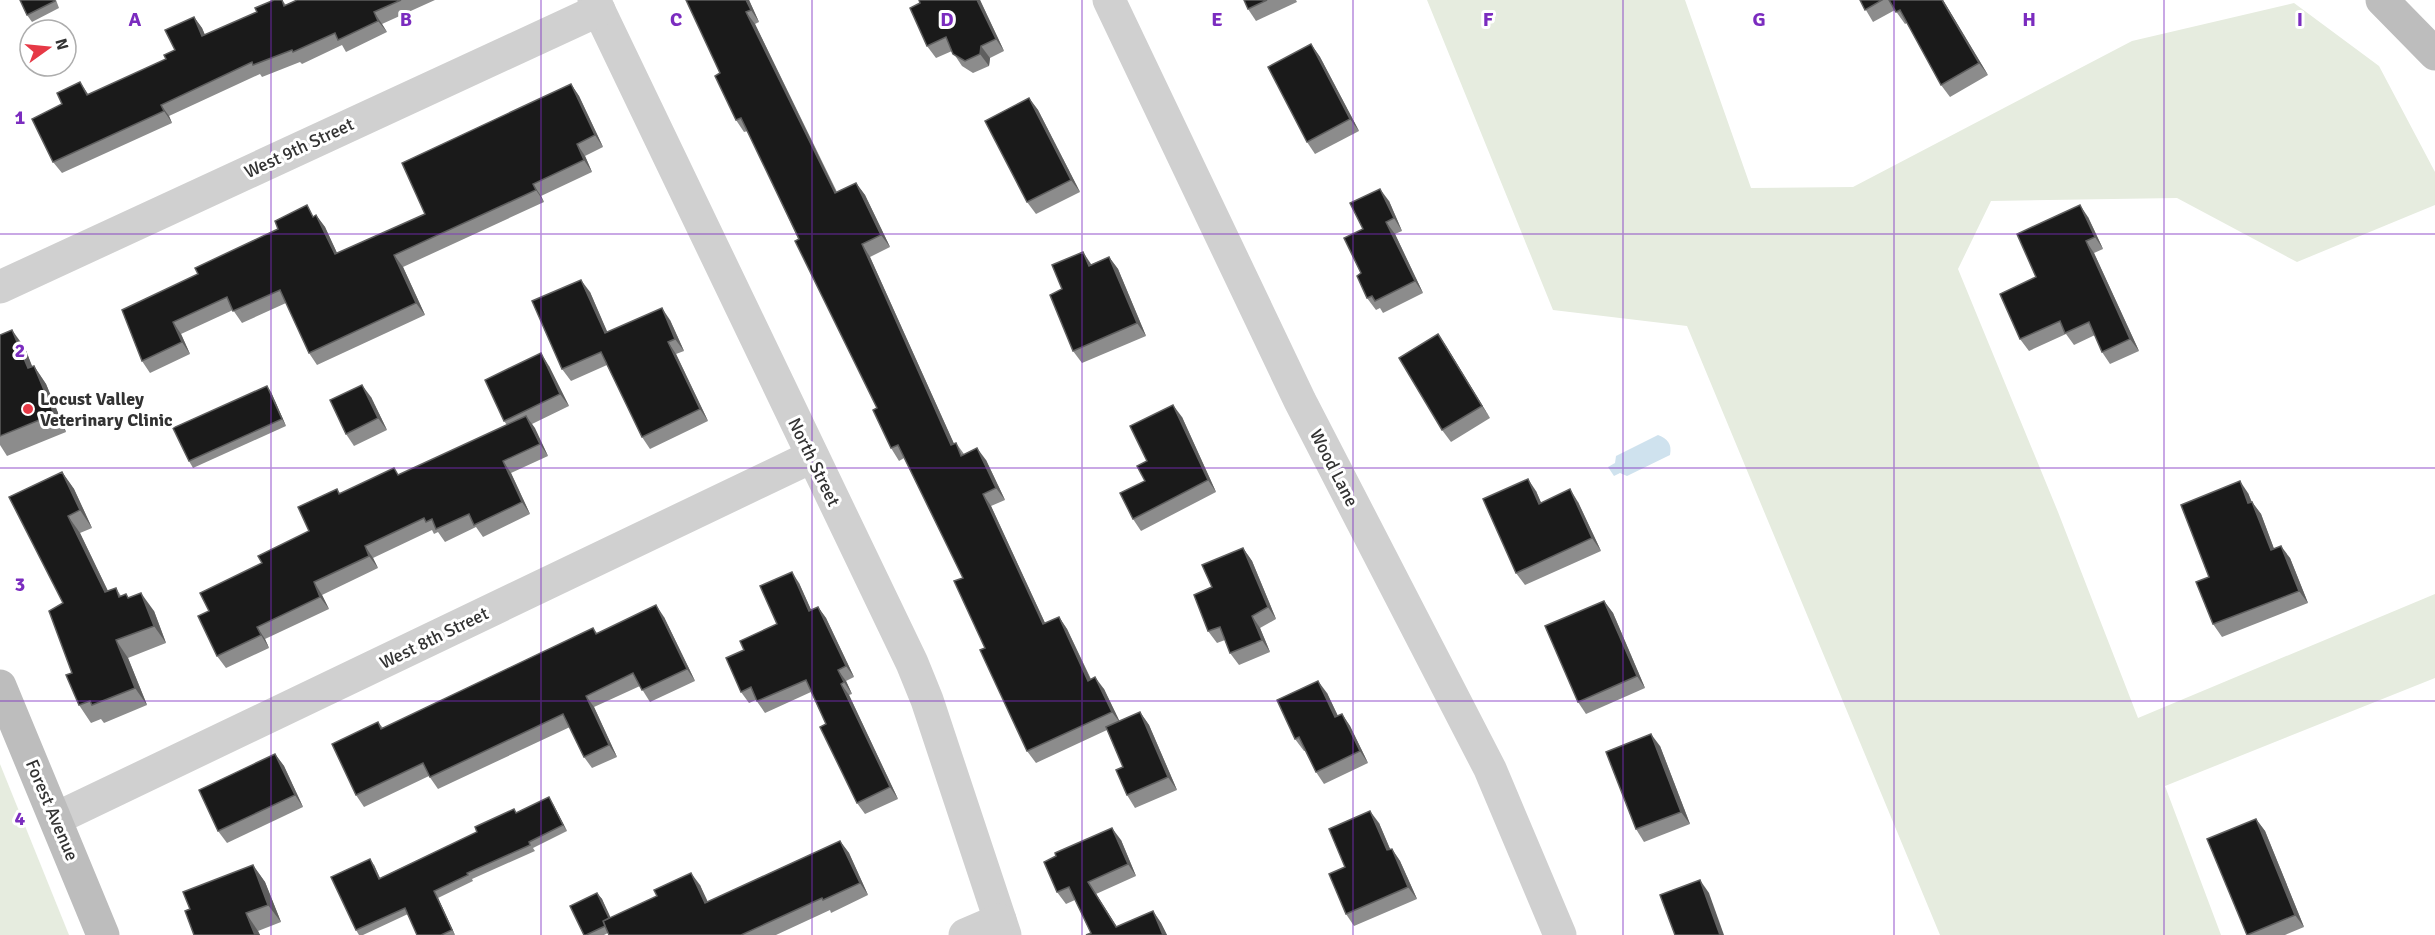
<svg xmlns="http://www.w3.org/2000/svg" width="2435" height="935" viewBox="0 0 2435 935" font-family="Signika,sans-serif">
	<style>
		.green { fill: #e6ecdf }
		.water { fill: #cfe2ee }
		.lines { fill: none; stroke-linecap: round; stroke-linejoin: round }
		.street { stroke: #d0d0d0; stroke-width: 33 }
		.secondary { stroke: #bdbdbd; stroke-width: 33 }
		.wall { fill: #8c8c8c }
		.shaded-wall { fill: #5f5f5f }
		.building { fill: #1a1a1a; stroke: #5f5f5f; stroke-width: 1.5 }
		.grid { fill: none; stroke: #7b2cbf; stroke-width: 1.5; stroke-opacity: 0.55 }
		.poi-dot { fill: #e63946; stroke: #fff; stroke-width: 2 }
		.labels { text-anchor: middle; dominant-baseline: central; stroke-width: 6; stroke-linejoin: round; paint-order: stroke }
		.street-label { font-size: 18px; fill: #333; stroke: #fff }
		.poi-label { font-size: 18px; font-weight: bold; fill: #333; stroke: #fff; text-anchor: start }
		.grid-label { font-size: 20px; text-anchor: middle; font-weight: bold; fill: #7b2cbf; stroke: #fff; stroke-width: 6; stroke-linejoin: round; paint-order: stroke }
	</style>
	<rect width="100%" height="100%" fill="#fff"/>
	<g class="green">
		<path d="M1427,0H1685L1751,188L1853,187L2132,41L2294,3L2379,66L2435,172V205L2297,262L2177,198L1991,201L1958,269L2058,512L2138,718L2435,594V678L2165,786L2221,935H1940L1687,326L1553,310Z"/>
		<path d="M0,764L69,935H0Z"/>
	</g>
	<path class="water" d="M1658,435C1668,439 1672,444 1670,455L1627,476L1620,473L1614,476L1608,467L1615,463L1616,456Z"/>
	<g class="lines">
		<g class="street">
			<path d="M594,0L912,663L927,700L1005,935"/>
			<path d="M1109,0L1300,401L1490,769L1560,935"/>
			<path d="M0,287L599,10"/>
			<path d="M57,818L811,457"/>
			<path d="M965,935L1000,920"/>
		</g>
		<g class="secondary">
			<path d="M2382,0L2435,54"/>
			<path d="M0,686L103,935"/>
		</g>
	</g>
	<g class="wall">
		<path d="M20,0H56L59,8L32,22L27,15Z"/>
		<path d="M274,0H282L286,5L297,0H435L382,24L387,32L346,52L342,45L302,64L300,62L262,77L260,74L169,116L172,123L62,173L53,162L89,94L166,59L175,50L194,17L202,28L205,35L257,12Z"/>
		<path d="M749,0L759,22L755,24L837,192L856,183L865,195L890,247L870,257L954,444L956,443L964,454L986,460L1005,500L991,506L1045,623L1059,617L1067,629L1091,679L1104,689L1119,721L1140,712L1149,725L1177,790L1135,808L1127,795L1123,767L1107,730L1036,763L1027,751L985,648L963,578L904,458L899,461L891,448L877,408L748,131L744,132L736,120L720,73Z"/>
		<path d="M980,0L1004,51L990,58L989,66L973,73L962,66L952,51L936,58L927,46Z"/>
		<path d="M1244,0H1296L1297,2L1256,21L1248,9Z"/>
		<path d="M1860,0H1943L1988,75L1950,97L1941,85L1907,23L1905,24L1895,10L1873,22Z"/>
		<path d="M1311,44L1320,57L1359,131L1315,154L1307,142Z"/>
		<path d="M571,84L579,96L603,147L585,156L592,172L541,196L544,202L403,267L425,315L317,365L309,353L286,303L242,323L233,310L181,334L190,354L150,373L142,361L198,274L316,215L325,227L337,253L425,214Z"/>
		<path d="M1029,98L1038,110L1080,192L1036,214L1027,202Z"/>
		<path d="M1389,201L1402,231L1395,234L1423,293L1383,313L1380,308L1376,310L1367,298L1363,229Z"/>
		<path d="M2088,217L2103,249L2094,253L2139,351L2110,364L2102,352L2095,335L2074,345L2066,334L2029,351L2020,339L2036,277Z"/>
		<path d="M1109,257L1118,269L1146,336L1082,363L1073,351L1062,289L1092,264Z"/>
		<path d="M590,292L607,332L670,320L684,351L676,354L708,421L650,449L642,437L607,365L571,381L562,369Z"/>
		<path d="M1438,334L1446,346L1490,418L1451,442L1442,430Z"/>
		<path d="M0,335L25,348L32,367L34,366L46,384L66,432L7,456L0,445Z"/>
		<path d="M549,366L569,406L532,424L548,456L511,473L530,514L483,537L476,527L445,542L438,532L434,534L432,530L373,558L378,568L322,595L329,609L265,639L269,648L226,668L217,656L209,611L262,563L309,531L337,489L340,493L399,475L507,425L504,421Z"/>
		<path d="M271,392L286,426L193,468L189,461Z"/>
		<path d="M371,397L387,430L354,446L346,434Z"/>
		<path d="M1182,417L1216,492L1141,531L1133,519L1145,481L1147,461Z"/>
		<path d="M62,472L74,489L92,528L80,533L108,591L116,588L121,596L129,598L154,611L166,643L128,658L147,705L104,723L101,719L91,723L79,705L72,673Z"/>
		<path d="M1536,491L1541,503L1578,502L1601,551L1525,585L1516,573Z"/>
		<path d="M2248,493L2252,502L2261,514L2274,549L2290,558L2308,603L2222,637L2213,624L2209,577Z"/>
		<path d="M1243,548L1252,561L1276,619L1260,628L1270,652L1239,665L1230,653L1225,640L1217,643L1208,631L1212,587Z"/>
		<path d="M799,583L811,610L818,607L826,618L854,677L846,681L852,694L849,695L898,799L865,814L857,803L826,724L811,692L765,713L756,700L749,703L741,692L744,650L777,624Z"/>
		<path d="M1604,601L1613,613L1645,688L1586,714L1578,702Z"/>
		<path d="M664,617L695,681L650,702L640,686L594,707L617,757L592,768L584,757L570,727L438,789L429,776L364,807L356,795L378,722L383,728L593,628L597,633Z"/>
		<path d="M1327,693L1338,716L1342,714L1350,726L1368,763L1324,784L1316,772L1305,751H1304L1295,739Z"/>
		<path d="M1660,746L1690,824L1644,842L1636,829Z"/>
		<path d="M275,754L284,766L303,807L227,843L218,831Z"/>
		<path d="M553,804L567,831L533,848L535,851L472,879L473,881L438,898L455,935H417L408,914L363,935H359L356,930L374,865L380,878L517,813Z"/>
		<path d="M2256,819L2265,831L2304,927L2285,935H2247Z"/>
		<path d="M1379,823L1390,849H1392L1400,861L1417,899L1354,926L1346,914L1345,867Z"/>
		<path d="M1121,840L1136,876L1096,894L1117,927L1153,911L1161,923L1167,935H1086L1091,933L1075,900L1066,904L1057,892Z"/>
		<path d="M840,841L849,853L868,895L831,913L830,910L776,935H609L608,933L604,935H584L597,893L602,899L610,918L700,885L707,902Z"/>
		<path d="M253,865L265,882L281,922L258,931L260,935H194L190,909Z"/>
	</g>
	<g class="shaded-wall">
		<path d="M746,0H749L759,22L751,10Z"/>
		<path d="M977,0H980L1004,51L996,39Z"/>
		<path d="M1942,0H1943L1988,75L1979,63Z"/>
		<path d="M374,12L382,24L387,32L378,21Z"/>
		<path d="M746,12L755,24L843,206L835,193Z"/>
		<path d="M194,17L202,28L210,47L202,36Z"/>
		<path d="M1311,44L1320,57L1359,131L1350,119Z"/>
		<path d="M981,46L990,58L989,66L980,54Z"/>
		<path d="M80,82L88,94L95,107L87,95Z"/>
		<path d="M571,84L579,96L603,147L595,135Z"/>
		<path d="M1029,98L1038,110L1080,192L1071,180Z"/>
		<path d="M161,105L169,116L172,123L164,111Z"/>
		<path d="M577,144L585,156L592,172L584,160Z"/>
		<path d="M856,183L865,195L890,247L881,235Z"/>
		<path d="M533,184L541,196L544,202L536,190Z"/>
		<path d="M1380,189L1389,201L1402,231L1394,218Z"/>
		<path d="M2080,205L2088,217L2103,249L2095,237Z"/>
		<path d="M316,215L325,227L343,266L335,254Z"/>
		<path d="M1386,222L1395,234L1423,293L1415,281Z"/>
		<path d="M2086,241L2094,253L2139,351L2130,339Z"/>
		<path d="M862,244L870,257L960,457L951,445Z"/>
		<path d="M1083,252L1091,264L1097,278L1089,266Z"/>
		<path d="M394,255L403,267L425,315L416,303Z"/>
		<path d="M1109,257L1118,269L1146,336L1137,323Z"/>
		<path d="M581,280L590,292L613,345L605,333Z"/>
		<path d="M662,308L670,320L684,351L675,339Z"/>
		<path d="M173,322L181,334L190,354L182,342Z"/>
		<path d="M12,330L25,348L40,386L28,368Z"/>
		<path d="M1438,334L1446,346L1490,418L1482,406Z"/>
		<path d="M668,342L676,354L708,421L700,409Z"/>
		<path d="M541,353L549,366L569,406L560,394Z"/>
		<path d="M34,366L46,384L66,432L54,414Z"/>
		<path d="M362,385L371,397L387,430L378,418Z"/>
		<path d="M267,386L271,392L286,426L282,419Z"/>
		<path d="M1173,405L1182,417L1216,492L1208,480Z"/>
		<path d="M526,416L535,428L548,456L540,444Z"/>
		<path d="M977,448L986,460L1005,500L996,488Z"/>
		<path d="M503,461L511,473L530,514L522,502Z"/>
		<path d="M62,472L74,489L92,528L80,510Z"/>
		<path d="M1528,479L1536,491L1547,516L1539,504Z"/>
		<path d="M2240,481L2248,493L2257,516L2248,503Z"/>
		<path d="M1570,489L1578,502L1601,551L1592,538Z"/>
		<path d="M983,494L991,506L1051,636L1043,624Z"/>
		<path d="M2252,502L2261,514L2279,562L2271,550Z"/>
		<path d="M68,516L80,533L117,610L105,592Z"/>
		<path d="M365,546L373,558L378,568L369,556Z"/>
		<path d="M2281,546L2290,558L2308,603L2299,591Z"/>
		<path d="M1243,548L1252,561L1276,619L1268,607Z"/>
		<path d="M792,572L799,583L817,623L809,611Z"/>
		<path d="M314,582L322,595L329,609L320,597Z"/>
		<path d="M141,593L154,611L166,643L154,626Z"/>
		<path d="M1604,601L1613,613L1645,688L1637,676Z"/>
		<path d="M656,605L664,617L695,681L687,669Z"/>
		<path d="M818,607L826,618L854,677L846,666Z"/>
		<path d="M1252,616L1260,628L1270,652L1262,640Z"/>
		<path d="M1059,617L1067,629L1097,693L1088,681Z"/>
		<path d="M257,627L265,639L269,648L261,635Z"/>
		<path d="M116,640L128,658L147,705L135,688Z"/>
		<path d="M838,670L846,681L852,694L844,682Z"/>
		<path d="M1095,677L1104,689L1121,724L1112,712Z"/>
		<path d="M1318,681L1327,693L1344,729L1335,717Z"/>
		<path d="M841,684L849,695L898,799L890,787Z"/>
		<path d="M586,696L594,707L617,757L609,745Z"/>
		<path d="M1140,712L1149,725L1177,790L1168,777Z"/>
		<path d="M1342,714L1350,726L1368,763L1360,751Z"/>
		<path d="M1651,734L1660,746L1690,824L1681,812Z"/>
		<path d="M275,754L284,766L303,807L295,795Z"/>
		<path d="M549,797L553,804L567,831L563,825Z"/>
		<path d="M1370,811L1379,823L1396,863L1387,850Z"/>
		<path d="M2256,819L2265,831L2304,927L2295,915Z"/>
		<path d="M1112,828L1121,840L1136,876L1128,864Z"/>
		<path d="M840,841L849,853L868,895L860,883Z"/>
		<path d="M1392,849L1400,861L1417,899L1408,887Z"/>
		<path d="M370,859L374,865L383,885L379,879Z"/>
		<path d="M253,865L265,882L281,922L268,905Z"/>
		<path d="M691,873L700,885L714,915L705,903Z"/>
		<path d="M1700,880L1709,893L1724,935H1720Z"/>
		<path d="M1088,882L1096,894L1122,935L1116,927Z"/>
		<path d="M434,891L438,898L455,935L452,930Z"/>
		<path d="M597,893L602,899L616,929L611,923Z"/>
		<path d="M1153,911L1161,923L1167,935H1163Z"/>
		<path d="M246,913L258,931L260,935H255Z"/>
	</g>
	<g class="building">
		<path d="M20,0H54L55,1L27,15Z"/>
		<path d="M274,0H282L284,6L297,0H401L374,12L378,21L338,40L335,33L293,52L292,50L253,65L252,62L161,105L164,111L53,162L32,119L62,104L57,93L80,82L87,95L166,59L164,55L175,50L165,30L194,17L202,36L257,12L255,8Z"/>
		<path d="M686,0H746L751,10L746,12L835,193L856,183L881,235L862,244L951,445L956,443L961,456L977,448L996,488L983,494L1043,624L1059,617L1088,681L1095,677L1112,712L1027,751L986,663L980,650L985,648L954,581L963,578L898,445L891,448L873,410L877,408L795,241L799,239L741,118L736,120L715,76L720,73Z"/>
		<path d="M919,0H977L996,39L981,46L980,54L965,61L953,54L946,37L927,46L910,8L920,3Z"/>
		<path d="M1244,0H1267L1248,9Z"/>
		<path d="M1860,0H1882L1865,10Z"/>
		<path d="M1889,0H1942L1979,63L1941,85L1900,10L1896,12Z"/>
		<path d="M1311,44L1350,119L1307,142L1268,67Z"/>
		<path d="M571,84L595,135L577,144L584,160L533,184L536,190L394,255L416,303L309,353L280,290L233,311L227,297L173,322L182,342L142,361L122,310L198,274L195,268L278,229L275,221L307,205L313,217L316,215L335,254L425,214L402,163Z"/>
		<path d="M1029,98L1071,180L1027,202L985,121Z"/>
		<path d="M1380,189L1394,218L1386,222L1415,281L1375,301L1372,296L1367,298L1357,276L1361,273L1344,238L1363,229L1350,203Z"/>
		<path d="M2080,205L2095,237L2086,241L2130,339L2102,352L2089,322L2065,333L2060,321L2020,339L2000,294L2036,277L2017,234Z"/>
		<path d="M1083,252L1089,266L1109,257L1137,323L1073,351L1050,295L1062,289L1052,265Z"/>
		<path d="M581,280L605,333L662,308L675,339L668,342L700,409L642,437L601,352L562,369L532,301Z"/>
		<path d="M12,330L28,368L34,366L54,414L0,436V335Z"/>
		<path d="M1438,334L1482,406L1442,430L1399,358Z"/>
		<path d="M541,353L560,394L504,421L485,380Z"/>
		<path d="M362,385L378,418L346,434L330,400Z"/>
		<path d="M267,386L282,419L189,461L173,428Z"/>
		<path d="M1173,405L1208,480L1133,519L1120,493L1145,481L1137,466L1147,461L1130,426Z"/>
		<path d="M526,416L540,444L503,461L522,502L474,525L469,514L436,529L432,519L426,522L424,518L365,546L369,556L314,582L320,597L257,627L261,635L217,656L198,616L209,611L200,593L262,563L258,556L309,531L298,507L337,489L339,494L394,468L398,475Z"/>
		<path d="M62,472L80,510L68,516L105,592L116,588L119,597L126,594L128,598L141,593L154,626L116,640L135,688L92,705L90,701L79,705L66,675L72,673L49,611L63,603L9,497Z"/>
		<path d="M1528,479L1539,504L1570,489L1592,538L1516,573L1483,499Z"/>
		<path d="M2240,481L2248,503L2252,502L2271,550L2281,546L2299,591L2213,624L2196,582L2209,577L2181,505Z"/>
		<path d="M1243,548L1268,607L1252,616L1262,640L1230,653L1220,627L1208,631L1194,595L1212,587L1202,565Z"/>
		<path d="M792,572L809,611L818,607L846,666L838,670L844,682L841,684L890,787L857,803L820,727L826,724L806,680L757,701L751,687L741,692L726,658L744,650L740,641L777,624L760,586Z"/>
		<path d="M1604,601L1637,676L1578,702L1545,626Z"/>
		<path d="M656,605L687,669L642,690L633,673L586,696L609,745L584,757L563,714L430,777L423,763L356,795L332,744L378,722L381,729L593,628L596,634Z"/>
		<path d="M1318,681L1335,717L1342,714L1360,751L1316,772L1299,737L1295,739L1277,700Z"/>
		<path d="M1140,712L1168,777L1127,795L1116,770L1123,767L1106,727Z"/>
		<path d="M1651,734L1681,812L1636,829L1606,752Z"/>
		<path d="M275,754L295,795L218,831L199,790Z"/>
		<path d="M549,797L563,825L529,842L530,845L467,873L468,875L434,891L452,930L441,935H417L405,908L356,930L331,877L370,859L379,879L477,832L475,827L514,809L516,813Z"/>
		<path d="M1370,811L1387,850L1392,849L1408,887L1346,914L1329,874L1345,867L1329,829Z"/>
		<path d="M2256,819L2295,915L2247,935L2207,839Z"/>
		<path d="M1112,828L1128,864L1088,882L1116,927L1153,911L1163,935H1086L1091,933L1069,887L1057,892L1044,862L1056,856L1055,853Z"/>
		<path d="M840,841L860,883L823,900L822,898L741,935H609L603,921L657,896L654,890L691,873L705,903Z"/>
		<path d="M253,865L268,905L246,913L255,935H194L185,911L190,909L183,892Z"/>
		<path d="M1700,880L1720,935H1675L1660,895Z"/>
		<path d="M597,893L609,918L603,921L605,926L586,935H584L570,906Z"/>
	</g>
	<path class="grid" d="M271,0V935M541,0V935M812,0V935M1082,0V935M1353,0V935M1623,0V935M1894,0V935M2164,0V935M0,234H2435M0,468H2435M0,701H2435"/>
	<circle class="poi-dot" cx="28" cy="409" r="6"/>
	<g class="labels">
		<g class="street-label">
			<text transform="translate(299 148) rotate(-25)">West 9th Street</text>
			<text transform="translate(814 462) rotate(64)">North Street</text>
			<text transform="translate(1334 468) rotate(63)">Wood Lane</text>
			<text transform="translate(434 638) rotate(-26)">West 8th Street</text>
			<text transform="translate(52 810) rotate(67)">Forest Avenue</text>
		</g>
		<g class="poi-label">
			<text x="40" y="399">Locust Valley<tspan x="40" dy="21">Veterinary Clinic</tspan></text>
		</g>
	</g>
	<g class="grid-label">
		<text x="135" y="26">A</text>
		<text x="406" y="26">B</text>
		<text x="676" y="26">C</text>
		<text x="947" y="26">D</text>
		<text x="1217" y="26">E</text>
		<text x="1488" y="26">F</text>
		<text x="1759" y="26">G</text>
		<text x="2029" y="26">H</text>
		<text x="2300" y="26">I</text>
		<text x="20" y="124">1</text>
		<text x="20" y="357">2</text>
		<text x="20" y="591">3</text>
		<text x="20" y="825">4</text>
	</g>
	<g transform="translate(48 48) rotate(75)"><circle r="28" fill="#ffffff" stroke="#adadad" stroke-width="1.5"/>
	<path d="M0-4.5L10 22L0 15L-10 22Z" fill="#e63946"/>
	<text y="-9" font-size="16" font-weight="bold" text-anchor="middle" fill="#333333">N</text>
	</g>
</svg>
